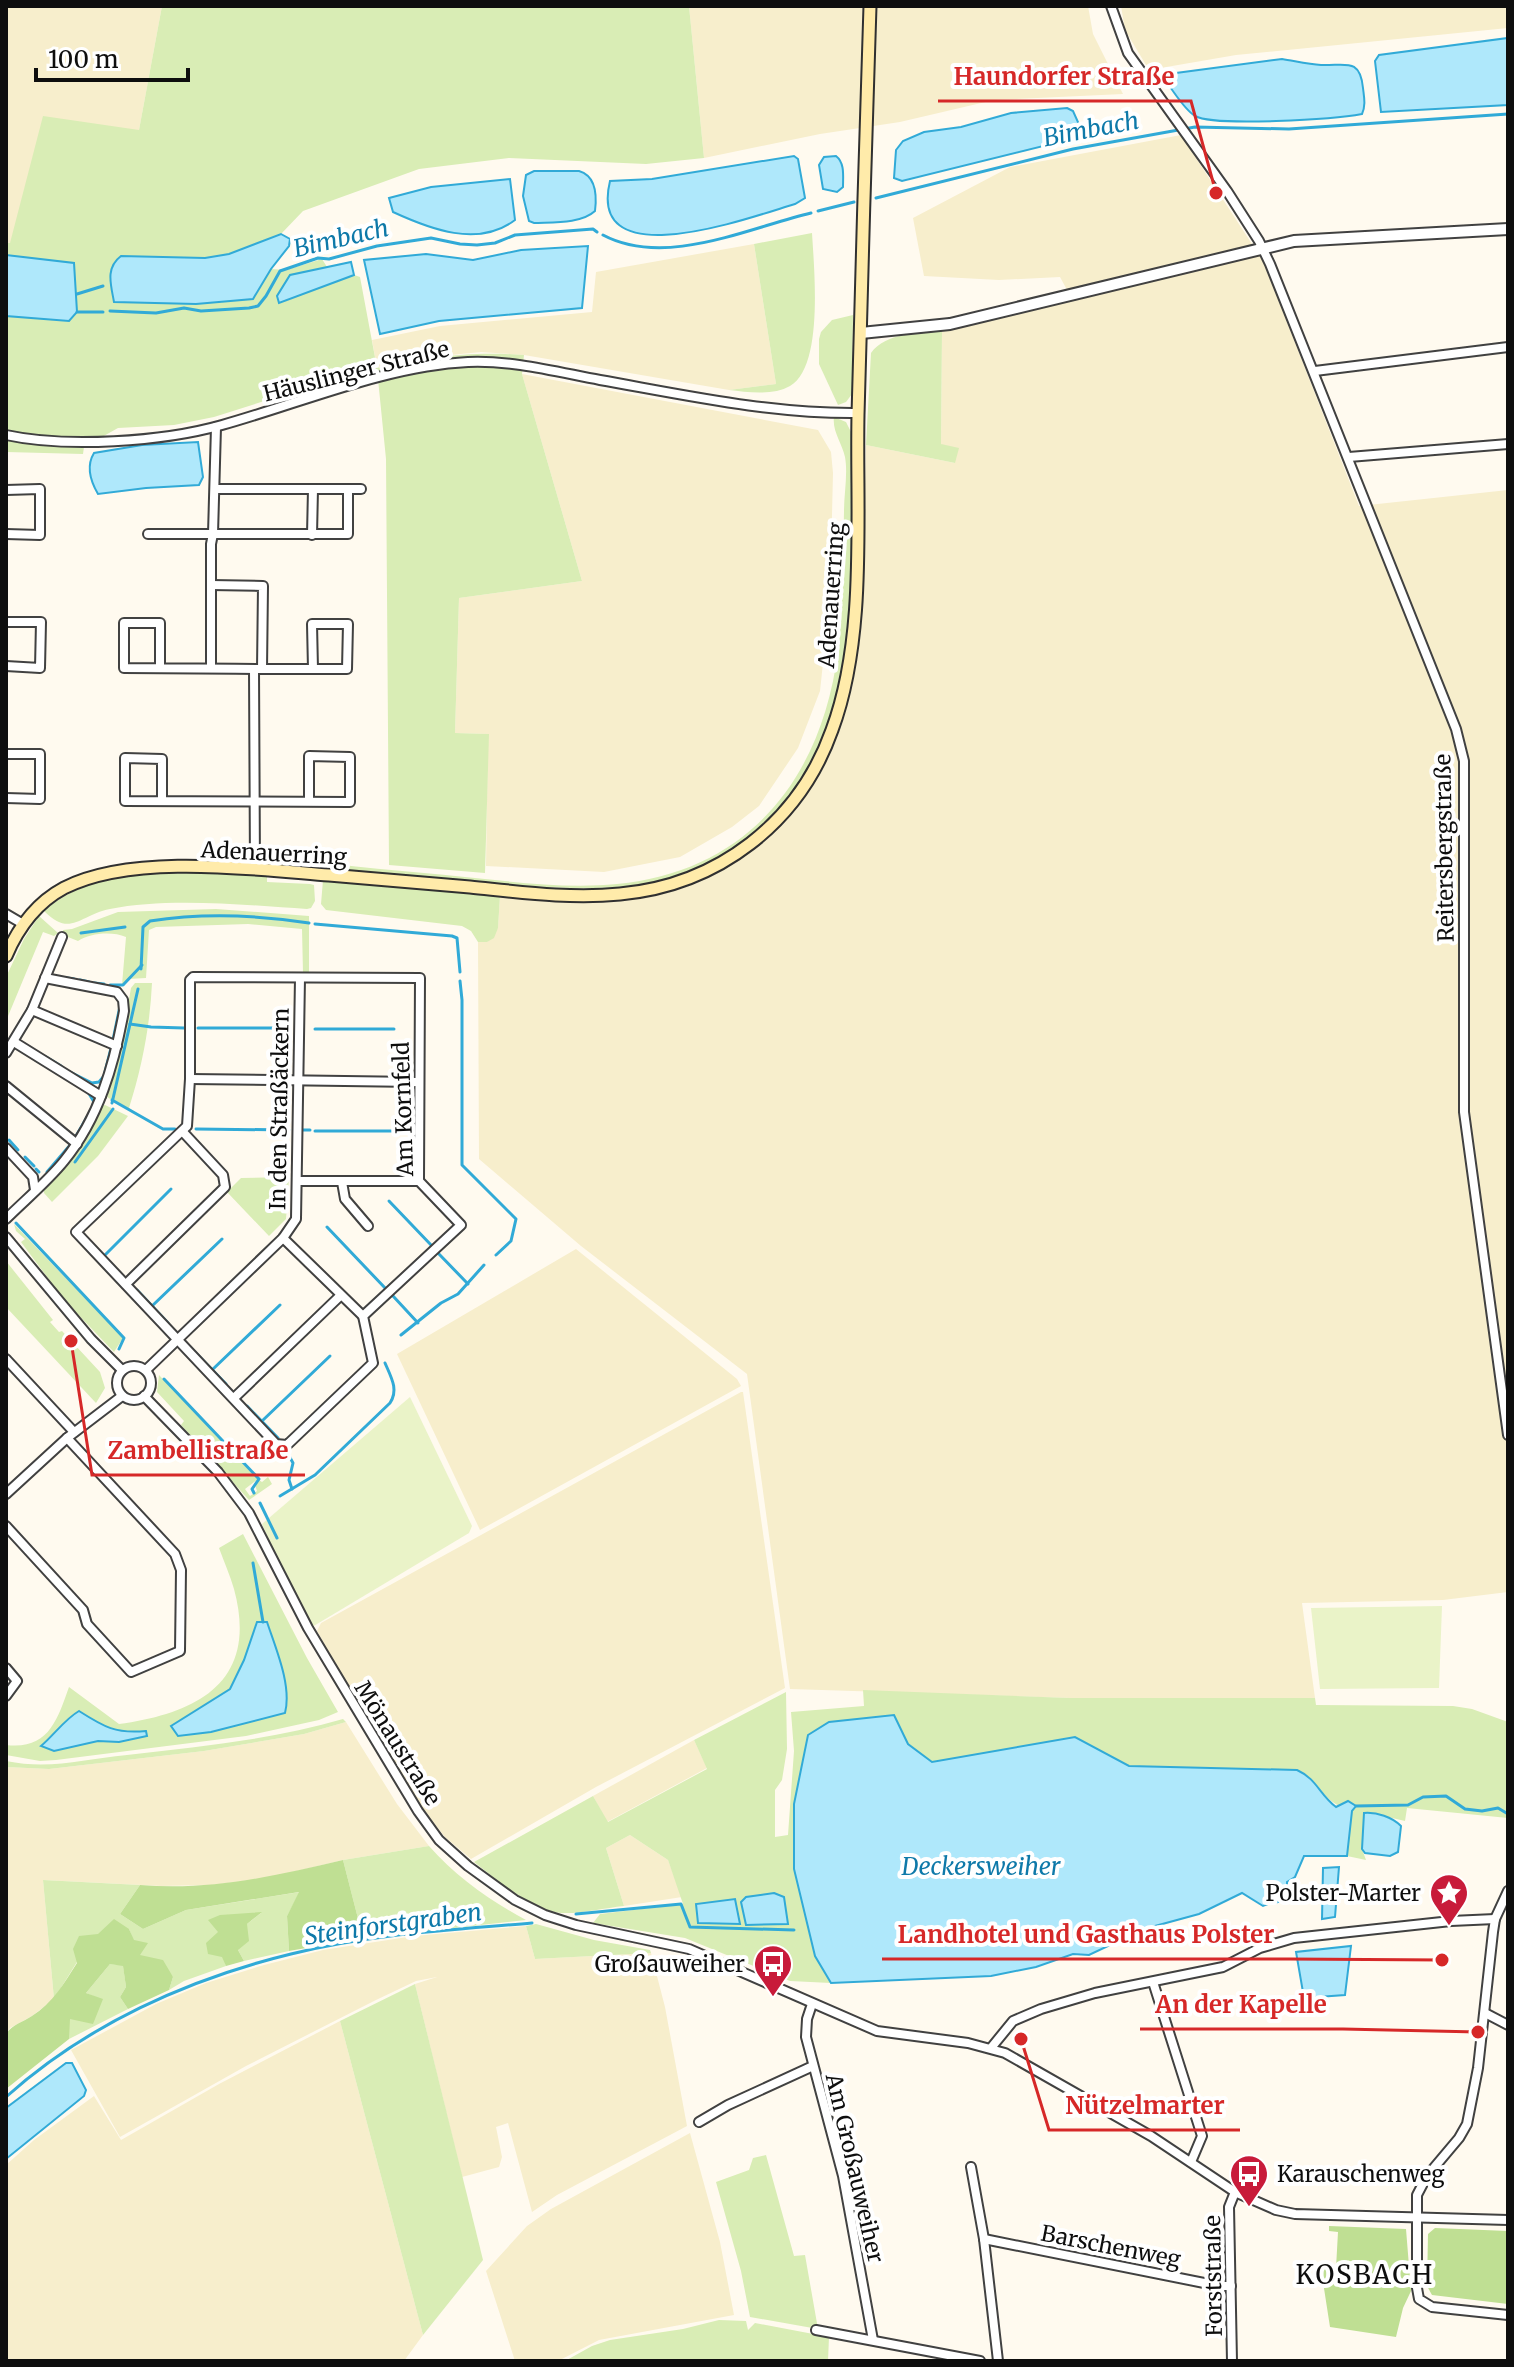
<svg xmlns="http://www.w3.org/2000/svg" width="1514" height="2367" viewBox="0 0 1514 2367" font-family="Merriweather,serif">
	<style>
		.farmland { fill: #f7eecc }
		.green { fill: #d9edb5 }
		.forest { fill: #bfdf93 }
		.pitch { fill: #eaf3c8 }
		.water { fill: #afe8fb; stroke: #31aad7; stroke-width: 2 }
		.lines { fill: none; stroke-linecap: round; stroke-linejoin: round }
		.stream { stroke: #31aad7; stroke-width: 3 }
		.minor-casing { stroke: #414141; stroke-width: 12 }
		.tertiary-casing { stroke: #414141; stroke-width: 14 }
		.secondary-casing { stroke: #303030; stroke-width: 15 }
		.minor { stroke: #fff; stroke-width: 8 }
		.tertiary { stroke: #fff; stroke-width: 10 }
		.secondary { stroke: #ffebaa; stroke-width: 11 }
		.labels { text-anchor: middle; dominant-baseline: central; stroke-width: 8; stroke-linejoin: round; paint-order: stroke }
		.street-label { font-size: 22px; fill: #0e0e0e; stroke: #fff }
		.poi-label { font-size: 22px; fill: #0e0e0e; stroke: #fff; text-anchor: end }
		.water-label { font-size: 24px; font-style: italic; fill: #0e79a9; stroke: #fff }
		.quarter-label { font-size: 26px; letter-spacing: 2px; fill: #0e0e0e; stroke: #fff }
		.leader { fill: none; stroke: #d62828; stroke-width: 3 }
		.callout-dot { fill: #d62828; stroke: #fff; stroke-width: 3 }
		.callout-label { font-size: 24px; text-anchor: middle; font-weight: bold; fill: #d62828; stroke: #fff; stroke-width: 8; stroke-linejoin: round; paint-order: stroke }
	</style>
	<rect width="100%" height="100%" fill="#fffaef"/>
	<g class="farmland">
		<path d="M6,6H162L139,130L9,244L6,243Z"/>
		<path d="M689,6H1088L1093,34L1123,94L994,100L900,122L820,134L704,158Z"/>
		<path d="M1121,6H1508V28L1236,55L1149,70L1125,30Z"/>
		<path d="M1181,135L1263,261L1359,506L1508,490V1592L1443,1600L1302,1603L1315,1698H1070L790,1689L747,1374L581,1246L479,1159L478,942H487L498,928L500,896L585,902L624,899L666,892L709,877L738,860L771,835L797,807L821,772L840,729L854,671L862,606L866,445L955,463L941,444L942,331L1072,299L1060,277L999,280L924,276L913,218L1010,167Z"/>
		<path d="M754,244L776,384L729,390L524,355L481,352L440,356L377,368L372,340L440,326L592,312L596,272Z"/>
		<path d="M522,374L818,430L831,452L833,473L830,598L820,691L798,748L759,806L732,827L680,857L604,872L486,866L488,734L455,733L459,598L582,581Z"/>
		<path d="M576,1249L737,1379L741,1386L480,1530L397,1354Z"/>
		<path d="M741,1392H743L785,1688L596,1787L471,1859L445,1837L422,1808L359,1706L317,1631L321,1623Z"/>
		<path d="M346,1722L397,1804L429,1846L343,1860L268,1878L212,1885L161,1886L43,1880L54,1999L32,2016L10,2028L6,2034V1767L49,1769L204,1751L304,1734Z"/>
		<path d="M694,1740L707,1768L607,1822L593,1796Z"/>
		<path d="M630,1835L668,1860L682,1897L624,1906L606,1848Z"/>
		<path d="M526,1926L535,1959L651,1953L665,2007L687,2126L557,2195L532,2212L508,2123L496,2127L502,2157L499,2167L462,2177L415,1984L437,1977L416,1981L376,2000L246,2066L120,2137L71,2050L156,2004L206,1983L264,1965L323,1950L414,1936Z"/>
		<path d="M340,2021L423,2335L404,2361H6V2165L34,2140L94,2096L121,2140L219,2084Z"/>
		<path d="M690,2133L720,2242L734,2315L599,2340L558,2361H515L486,2271L527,2226L551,2209Z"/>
	</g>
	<g class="green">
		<path d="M162,6H689L704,158L646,164L509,158L419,169L303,211L281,234L229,254L204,258L121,256C105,268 111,285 115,302L196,304L253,299L271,269L286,270L322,259L327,267L290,275L280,303L354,275L360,277L377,368C432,357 469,351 524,355L522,374L582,581L459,598L455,733L489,734L485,873L389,865L386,459L377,369L321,383L214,417L174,425L118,428L84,447L83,454L6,452V316L69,321L74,263L6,255V243H10L43,116L139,130Z"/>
		<path d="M812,233C814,268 824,367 790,386C773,396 747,392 729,390L776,384L754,244Z"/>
		<path d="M853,315L852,394L846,402L838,405L819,364V339L821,332L832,320Z"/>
		<path d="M942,331L941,444L959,448L955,463L866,445L871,353C886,332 918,334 942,331Z"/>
		<path d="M834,417L846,422L852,434C850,531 857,634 828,728C817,761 797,790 774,815C688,906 580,890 468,881C405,876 343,870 281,861L283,858H291C348,867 407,871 465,877C515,882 567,889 617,884C749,871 822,778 838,651C843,605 843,558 844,511C844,494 848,474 845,457C842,443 832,431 834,417Z"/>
		<path d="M207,873L267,875V882L310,884L314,885L315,901L311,908L307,909C248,905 167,897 110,909C79,915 71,938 44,911C89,871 150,874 207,873Z"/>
		<path d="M323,880L500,896L498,928L494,938L487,942H478L471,931L462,926L326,910L321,904Z"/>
		<path d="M216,909L309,916V973H303L302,929L248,924L156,927L149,930L146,978L128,979L122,985L126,937C112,931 90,933 78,941L63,935V930L72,929L118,912Z"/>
		<path d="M39,916L58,933L54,936L43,932L6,1021V977L24,939Z"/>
		<path d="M135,983H152C150,1026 142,1067 129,1108L162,1130L107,1097L121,1044L131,988Z"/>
		<path d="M105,1105L128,1116L98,1156L52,1202L44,1193V1187L91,1127L101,1106Z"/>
		<path d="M289,1177L286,1219L269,1236L227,1192L241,1178Z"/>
		<path d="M14,1224L123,1338L114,1352L65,1301L21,1242L25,1239L16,1231Z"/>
		<path d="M6,1261L53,1320L50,1322L59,1332L62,1331L100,1372L105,1388L96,1403L6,1307Z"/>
		<path d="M159,1375L258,1479L245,1489L250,1496L257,1491L255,1485L259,1480L262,1482L268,1477L272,1484L249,1500L181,1425L184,1421L157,1392Z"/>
		<path d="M243,1534L307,1658L338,1712L319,1720L246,1736L56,1760L40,1761L6,1755V1745C48,1750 57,1721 69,1687L119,1724C199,1713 259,1681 234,1589C230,1575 224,1562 219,1548Z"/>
		<path d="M863,1690L1070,1698H1315L1316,1705L1453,1706L1472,1709L1508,1722V1818L1407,1808L1405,1821L1371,1813L1362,1833V1849L1366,1860L1347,1856L1352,1811C1318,1801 1325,1783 1297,1770L1129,1766L1075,1737L932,1762L908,1744L829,1722L808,1735L794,1804V1869L815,1956L831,1983L790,1981L685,1938L593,1923L600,1914L683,1904L668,1860L630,1835L606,1848L624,1906C604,1908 581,1914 561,1913C532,1911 496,1879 474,1862L593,1796L608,1822L707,1769L694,1740L786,1692L787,1749L782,1780L775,1790V1837L788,1835L794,1751L791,1712L864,1706Z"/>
		<path d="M343,1719L346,1722L304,1734L204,1751L49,1769L6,1767V1761C50,1770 84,1759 127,1755C201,1746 272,1740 343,1719Z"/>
		<path d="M429,1846C456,1877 491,1901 526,1920L363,1938L343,1860Z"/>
		<path d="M43,1880L140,1885L120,1914L143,1929L186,1910L300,1892L287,1916L289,1951L244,1961L238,1950L247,1924L261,1913L218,1932L226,1966L184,1981L169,1990L173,1977L139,1955L129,1929L77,1962L54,1999Z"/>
		<path d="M536,1924L594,1940L650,1950L651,1953L535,1959L526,1926Z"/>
		<path d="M110,1964L123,1965L126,1987L120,1997L128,2009L69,2039V2019L102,2000L86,1993Z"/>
		<path d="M415,1984L483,2260L423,2335L340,2021Z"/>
		<path d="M766,2155L794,2256L805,2255L818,2329L750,2317L741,2271L716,2182L749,2170L753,2158Z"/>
		<path d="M719,2320L746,2321L748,2330L755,2323L829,2337L828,2361H565L592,2346L610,2340L683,2329Z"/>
	</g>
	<g class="forest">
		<path d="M343,1860L363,1938L289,1951L287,1916L299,1892L186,1910L143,1929L120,1914L140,1885C210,1891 275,1876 343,1860Z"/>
		<path d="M262,1912L247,1924L249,1941L238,1950L244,1961L226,1966L222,1957L208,1954L206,1943L218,1932L208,1920L220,1915Z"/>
		<path d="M114,1919L129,1929L134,1940L148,1943L140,1955L163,1960L173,1977L169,1990L128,2009L120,1997L126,1987L123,1966L110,1964L86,1993L103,1999L93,2024L70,2019L69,2039L6,2089V2034C13,2024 23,2022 32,2016C53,2003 64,1983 77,1963L73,1949L79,1936L98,1934Z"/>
		<path d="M1329,2226L1406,2229L1411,2291L1403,2308L1396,2337L1330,2327L1321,2269L1336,2268L1338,2232L1329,2231Z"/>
		<path d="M1435,2228L1508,2231V2304L1432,2295L1427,2286L1428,2234Z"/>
	</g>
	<g class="pitch">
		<path d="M410,1397L472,1526L469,1533L312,1627L287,1580L262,1524Z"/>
		<path d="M1442,1606L1439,1688L1320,1689L1311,1608Z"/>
	</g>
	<g class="water">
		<path d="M1508,38V105L1381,112L1375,61L1379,55Z"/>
		<path d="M1282,59C1295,61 1308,64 1321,65C1345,66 1360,57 1363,88C1364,97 1366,105 1362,114C1336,119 1215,127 1195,116C1184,109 1175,93 1167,83L1168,77L1176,73Z"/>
		<path d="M1067,108L1073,111L1082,131L1080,137L902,181L894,178L896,150L903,141L924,132L961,127L1011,113Z"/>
		<path d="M794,156L798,159L805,198L795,204C754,216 586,279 610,181L652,179Z"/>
		<path d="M836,156C845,163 843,176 843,187L837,192L823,189L819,165L824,157Z"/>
		<path d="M579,171C596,176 597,195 595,211C581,224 552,222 534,223L529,221L523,196L526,175L534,171Z"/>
		<path d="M510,179L515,220C478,248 430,229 393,212L389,198L431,187Z"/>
		<path d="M281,234L290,239L289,246L271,269L253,299L196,304L114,302C111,285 105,268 121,256L205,258L229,254Z"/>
		<path d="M588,246L582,308L439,321L380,334L364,260L426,254L473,260L521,250Z"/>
		<path d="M6,255L74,263L77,312L69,321L6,316Z"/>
		<path d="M351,262L354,275L279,303L277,296L290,275Z"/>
		<path d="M198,442L203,477L199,485L146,488L98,494C91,482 86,466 94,453L142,445Z"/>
		<path d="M257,1622H267C276,1649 292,1686 285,1713L211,1732L178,1736L171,1726L230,1689L244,1660Z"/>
		<path d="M79,1711C104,1727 116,1734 146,1731L147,1736L119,1742L98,1741L54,1751L41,1746C54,1735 65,1719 79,1711Z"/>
		<path d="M894,1715L908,1744L932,1762L1075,1737L1129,1766L1297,1770C1317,1779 1319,1794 1336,1807L1348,1801L1356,1806L1352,1811L1347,1856H1304L1295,1877L1287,1882V1888L1281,1893V1901L1275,1903L1273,1902L1263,1906L1242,1893L1199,1914L1144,1929L1089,1955L1073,1954L1036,1967L991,1976L831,1983L815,1956L794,1869V1804L808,1735L829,1722Z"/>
		<path d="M1364,1813C1377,1812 1392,1817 1401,1826L1398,1852L1390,1856L1365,1853L1362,1849Z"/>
		<path d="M1339,1867L1335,1917L1322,1919L1323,1868Z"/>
		<path d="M774,1893L784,1897L788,1924L746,1925L741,1902L746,1897Z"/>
		<path d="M735,1899L740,1924L698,1923L696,1904Z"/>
		<path d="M1351,1946L1345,1995L1304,1998L1296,1952Z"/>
		<path d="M66,2063H72L86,2090L84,2096L6,2159V2108Z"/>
	</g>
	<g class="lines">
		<g class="stream">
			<path d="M876,198L1073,149L1195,127L1289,129L1508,114"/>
			<path d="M818,211L854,202"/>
			<path d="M603,235C665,268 748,228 811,213"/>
			<path d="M77,294L103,286"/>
			<path d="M110,311L156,313L184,308L201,311L249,308L258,306L266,296L280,271L318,258L329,259L377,246L431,238L460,244L477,245L495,243L515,235L593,229L597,232"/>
			<path d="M77,312H103"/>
			<path d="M315,924L452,936L457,938L460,972"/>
			<path d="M81,933L125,927"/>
			<path d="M141,969L143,927L150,921C201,913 257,915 309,923"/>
			<path d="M67,978L74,979"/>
			<path d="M80,980L89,982"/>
			<path d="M460,981L462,1000V1165L516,1219L511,1241L496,1255"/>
			<path d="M94,983L104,984"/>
			<path d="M110,985H123L142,965"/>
			<path d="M130,1024L151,1027L184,1028"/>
			<path d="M198,1028H290"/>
			<path d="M315,1029H394"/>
			<path d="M113,1040L120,1006"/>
			<path d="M46,1057L61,1066"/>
			<path d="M37,1061L48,1067"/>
			<path d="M70,1072L92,1083L99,1082L104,1076L111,1048"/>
			<path d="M88,1092L94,1102L91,1110"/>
			<path d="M112,1100L163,1129H175"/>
			<path d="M112,1103L138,989"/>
			<path d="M196,1129L289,1130"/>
			<path d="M301,1130H310"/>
			<path d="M315,1131H407"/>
			<path d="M75,1138L87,1117"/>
			<path d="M9,1140L18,1150"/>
			<path d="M25,1157L34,1166"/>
			<path d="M75,1162L113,1109"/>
			<path d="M36,1169L39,1172"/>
			<path d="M47,1172L71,1144"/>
			<path d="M389,1201L432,1246"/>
			<path d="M16,1223L124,1338L119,1349"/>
			<path d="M327,1227L386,1289"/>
			<path d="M438,1253L468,1284"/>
			<path d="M104,1256L171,1189"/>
			<path d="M137,1290L168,1323"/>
			<path d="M393,1296L418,1323"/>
			<path d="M152,1306L222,1239"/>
			<path d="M401,1335L441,1303L458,1294L484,1265"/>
			<path d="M191,1348L226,1384"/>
			<path d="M212,1370L280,1305"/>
			<path d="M164,1379L259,1479L252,1489L254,1493"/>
			<path d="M247,1406L278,1438"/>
			<path d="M262,1421L330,1356"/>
			<path d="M288,1454L293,1463L289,1480L292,1489"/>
			<path d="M280,1496L315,1475L390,1403C399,1390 391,1377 385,1363"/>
			<path d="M260,1503L277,1538"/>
			<path d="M253,1563L263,1622"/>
			<path d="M1356,1806L1408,1805L1423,1797L1446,1796L1465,1809L1482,1811L1498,1808L1508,1814"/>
			<path d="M576,1914L681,1904L690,1927L794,1930"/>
			<path d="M6,2097C86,2025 188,1979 291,1954C369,1934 452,1930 532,1923"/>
		</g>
		<g class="minor-casing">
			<g id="minor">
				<path d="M1111,6L1128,53L1227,191L1259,241L1270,264L1456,729L1464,761V1112L1508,1435"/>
				<path d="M1315,371L1508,347"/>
				<path d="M6,435C66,448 162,442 222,425C301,403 386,366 468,362C512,360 557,372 600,380C685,395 771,414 858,413"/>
				<path d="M1349,457L1508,444"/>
				<path d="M215,489H361"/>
				<path d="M6,490L40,489V535L6,534"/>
				<path d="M148,534H348V489"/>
				<path d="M312,535L313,489"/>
				<path d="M211,585L263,586L262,669"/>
				<path d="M6,622H41L40,668L6,666"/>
				<path d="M160,668V623H124V668C198,669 273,669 347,669L348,624H312L313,669"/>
				<path d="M211,668V544L213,534L216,427"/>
				<path d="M254,669L255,870"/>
				<path d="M6,754H40V799L6,798"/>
				<path d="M162,801V759L125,758V801L350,802V757L309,756V802"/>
				<path d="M6,914L23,924"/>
				<path d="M193,977L420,978L419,1181L461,1225L363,1316L373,1363L287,1445L276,1444L76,1232L187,1126L190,1079V980Z"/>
				<path d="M32,1010L117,1046"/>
				<path d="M14,1042L101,1096"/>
				<path d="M6,1053L32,1010L62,937"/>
				<path d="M190,1079L417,1082"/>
				<path d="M6,1086L77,1144"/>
				<path d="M6,1148L33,1177L35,1190"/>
				<path d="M297,1181H419"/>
				<path d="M342,1182L345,1199L368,1226"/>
				<path d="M6,1219C25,1200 47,1182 64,1161C99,1118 114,1065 124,1011L123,1000L117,992L45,978"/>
				<path d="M6,1237L91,1339L122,1370"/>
				<path d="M283,1238L363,1316"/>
				<path d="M126,1284L225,1187L223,1175L183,1132"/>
				<path d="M6,1359L74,1432"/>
				<circle cx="134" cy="1383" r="17"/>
				<path d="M146,1370L283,1238L296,1219L300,978"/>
				<path d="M144,1396L218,1472L249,1513L308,1628L418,1811L439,1840L468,1866L515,1900L545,1915L576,1925L689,1949L877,2031L968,2043L1005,2053L1151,2136L1235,2192L1276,2210L1295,2214L1508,2220"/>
				<path d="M234,1398L340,1296"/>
				<path d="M6,1494L67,1438L122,1396"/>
				<path d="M6,1526L83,1610L87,1624L131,1672L180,1651L181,1570L175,1554L67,1438"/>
				<path d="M6,1668L17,1681L6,1696"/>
				<path d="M1508,1891L1495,1919L1493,1932L1478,2068L1467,2124L1459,2138L1427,2176L1417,2195V2288L1419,2299L1432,2307L1508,2315"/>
				<path d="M1153,1982L1202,2136L1191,2162"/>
				<path d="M812,2004L807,2019L806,2037L843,2176L873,2340"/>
				<path d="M1485,2013L1508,2025"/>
				<path d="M991,2048L1013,2021L1041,2009L1095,1993L1223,1967L1260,1948L1294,1938L1451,1921L1495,1919"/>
				<path d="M699,2122L728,2105L813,2066"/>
				<path d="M971,2167L984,2239L998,2361"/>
				<path d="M984,2239L1219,2286H1231"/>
				<path d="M816,2330L980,2361"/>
				<path d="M1232,2361L1229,2207L1235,2192"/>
			</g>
		</g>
		<g class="tertiary-casing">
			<path id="tertiary" d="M861,333L950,324L1294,241L1508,229"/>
		</g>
		<g class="secondary-casing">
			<path id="secondary" d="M6,956C18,928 36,903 64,888C132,853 254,869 329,875C376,879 423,883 470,887C520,892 570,899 620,894C718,885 799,823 832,730C867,636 856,514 858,415C861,279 866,142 870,6"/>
		</g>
		<use href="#minor" class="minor"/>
		<use href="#tertiary" class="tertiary"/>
		<use href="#secondary" class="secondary"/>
	</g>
	<defs>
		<g id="sight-pin" transform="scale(2)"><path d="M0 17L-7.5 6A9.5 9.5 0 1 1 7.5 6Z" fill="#c81b3a" stroke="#fff"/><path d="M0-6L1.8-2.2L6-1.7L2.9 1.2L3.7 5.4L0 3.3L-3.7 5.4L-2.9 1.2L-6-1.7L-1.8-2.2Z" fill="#fff"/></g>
		<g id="bus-pin" transform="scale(2)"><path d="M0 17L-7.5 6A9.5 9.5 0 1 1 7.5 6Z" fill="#c81b3a" stroke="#fff"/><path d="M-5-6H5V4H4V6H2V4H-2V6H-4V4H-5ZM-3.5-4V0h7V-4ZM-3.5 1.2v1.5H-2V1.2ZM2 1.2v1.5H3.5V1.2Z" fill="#fff"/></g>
	</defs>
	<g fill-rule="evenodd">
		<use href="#sight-pin" x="1449" y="1893"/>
		<use href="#bus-pin" x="773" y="1964"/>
		<use href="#bus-pin" x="1249" y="2174"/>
	</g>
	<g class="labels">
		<g class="street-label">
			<text transform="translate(356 371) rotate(-14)">Häuslinger Straße</text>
			<text transform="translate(831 595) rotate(-86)">Adenauerring</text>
			<text transform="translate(1444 848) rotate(-91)">Reitersbergstraße</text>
			<text transform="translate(274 853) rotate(3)">Adenauerring</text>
			<text transform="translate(279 1109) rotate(-89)">In den Straßäckern</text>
			<text transform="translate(403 1109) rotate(-92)">Am Kornfeld</text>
			<text transform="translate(398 1743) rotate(58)">Mönaustraße</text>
			<text transform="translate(855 2168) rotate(77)">Am Großauweiher</text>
			<text transform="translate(1111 2246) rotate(11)">Barschenweg</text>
			<text transform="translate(1213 2276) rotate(-91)">Forststraße</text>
		</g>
		<g class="poi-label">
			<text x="1421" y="1893">Polster-Marter</text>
			<text x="745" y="1964">Großauweiher</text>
			<text x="1277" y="2174" text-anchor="start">Karauschenweg</text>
		</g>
		<g class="water-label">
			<text transform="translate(1091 129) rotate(-11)">Bimbach</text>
			<text transform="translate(341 238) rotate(-13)">Bimbach</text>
			<text x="981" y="1866">Deckersweiher</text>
			<text transform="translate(393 1924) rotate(-8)">Steinforstgraben</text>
		</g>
		<g class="quarter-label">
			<text x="1365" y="2274">KOSBACH</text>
		</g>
	</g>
	<path class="leader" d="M1216 193L1191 101H938M71 1341L92 1475H305M1442 1960L1290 1959H882M1478 2032L1343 2029H1140M1021 2039L1049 2130H1240"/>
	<g class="callout-dot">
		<circle cx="1216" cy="193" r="8"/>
		<circle cx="71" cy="1341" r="8"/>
		<circle cx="1442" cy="1960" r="8"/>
		<circle cx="1478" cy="2032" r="8"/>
		<circle cx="1021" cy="2039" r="8"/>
	</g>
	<g class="callout-label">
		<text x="1064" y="85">Haundorfer Straße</text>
		<text x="198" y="1459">Zambellistraße</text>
		<text x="1086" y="1943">Landhotel und Gasthaus Polster</text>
		<text x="1241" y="2013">An der Kapelle</text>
		<text x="1145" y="2114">Nützelmarter</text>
	</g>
	<rect width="1514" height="2367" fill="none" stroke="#0e0e0e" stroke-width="16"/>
	<path d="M36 68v12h152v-12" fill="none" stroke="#0e0e0e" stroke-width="4"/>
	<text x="48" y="68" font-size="24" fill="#0e0e0e" stroke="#ffffff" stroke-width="6" paint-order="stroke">100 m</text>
</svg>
